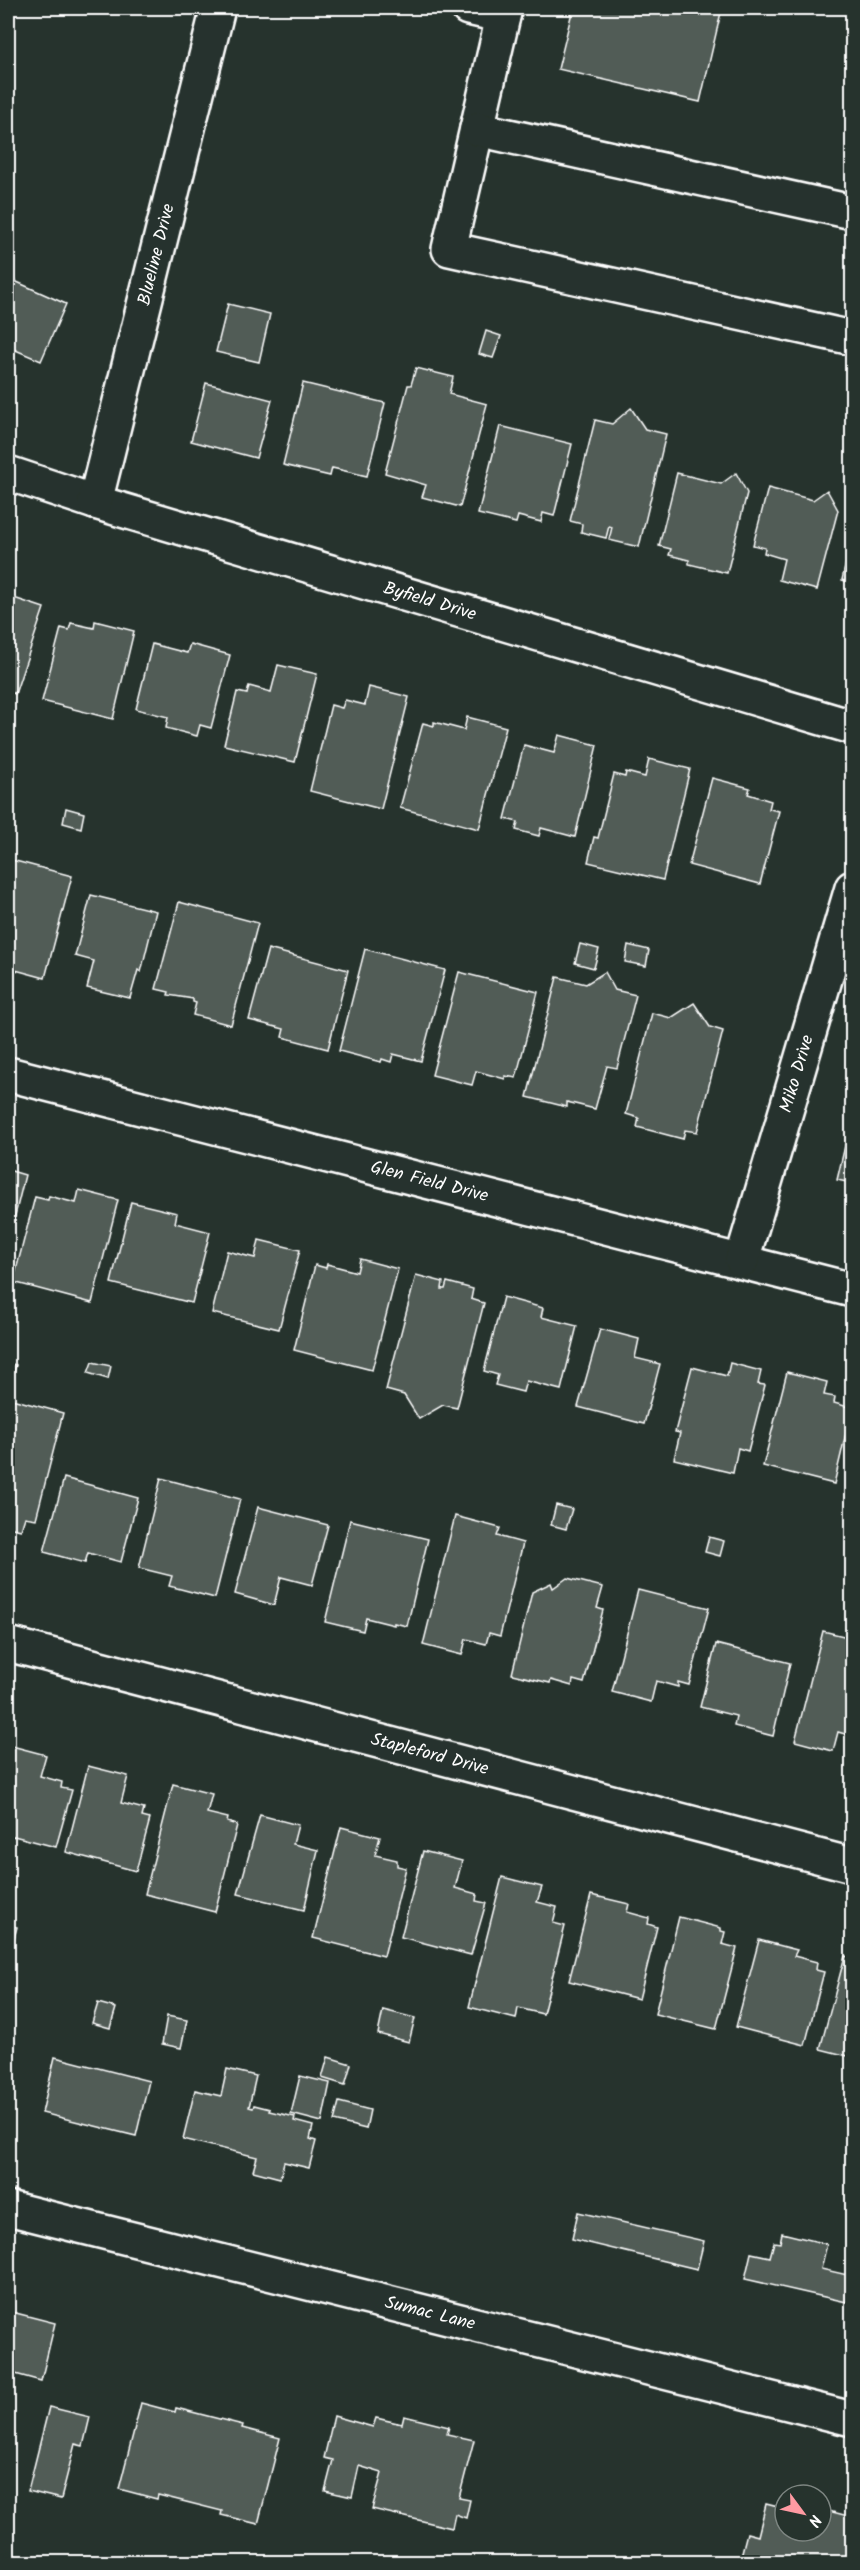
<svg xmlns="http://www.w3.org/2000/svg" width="860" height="2570" viewBox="0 0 860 2570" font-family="Kalam,sans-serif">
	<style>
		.building { fill: #515c57; stroke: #fff; stroke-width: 1.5 }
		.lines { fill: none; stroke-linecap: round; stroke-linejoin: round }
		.minor-casing { stroke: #fff; stroke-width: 38 }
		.minor { stroke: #26332d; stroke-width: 33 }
		.labels { text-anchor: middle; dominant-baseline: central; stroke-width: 6; stroke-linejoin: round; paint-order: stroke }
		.street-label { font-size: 18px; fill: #fff; stroke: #26332d }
	</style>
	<rect width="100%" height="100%" fill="#26332d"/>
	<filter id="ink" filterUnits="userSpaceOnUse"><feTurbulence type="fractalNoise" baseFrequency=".0167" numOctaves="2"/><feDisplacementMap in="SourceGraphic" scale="12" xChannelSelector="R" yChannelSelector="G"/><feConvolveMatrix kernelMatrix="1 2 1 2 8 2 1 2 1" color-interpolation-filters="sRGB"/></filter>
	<g filter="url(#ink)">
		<g class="building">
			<path d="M573,8H722L700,102L558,69Z"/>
			<path d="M8,278L66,304L41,361L11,348L8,356Z"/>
			<path d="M228,304L270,314L259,362L216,352Z"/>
			<path d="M486,331L501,336L493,358L479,354Z"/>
			<path d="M416,368L453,377L449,394L487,404L460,507L422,497L426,485L385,473L408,385H411Z"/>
			<path d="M206,383L272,400L256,458L191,441Z"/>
			<path d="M303,383L385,403L367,476L332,468L330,476L283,465Z"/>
			<path d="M631,408L645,429L666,434L639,547L609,540L612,527L609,526L606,538L581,532L582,524L570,521L595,420L612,424Z"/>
			<path d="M500,426L572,444L554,516L543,513L541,522L518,516L516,523L478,514Z"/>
			<path d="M677,473L721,484L736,473L747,493L727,573L689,564V560L669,555L671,549L659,546Z"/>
			<path d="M768,488L813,500L827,490L838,510L817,590L779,580L784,559L764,553L765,548L753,545Z"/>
			<path d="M852,537V583L842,580Z"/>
			<path d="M8,596L44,608L15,694L8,691Z"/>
			<path d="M95,621L134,631L113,719L42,701L61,628L69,630L71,623L94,628Z"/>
			<path d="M152,644L187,653L190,644L230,655L211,728L200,725L197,736L166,728L168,717L136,709Z"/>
			<path d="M278,665L317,674L295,762L224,745L237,692L247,694L249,686L271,692Z"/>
			<path d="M369,687L409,697L381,809L310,791L331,705L342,708L345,700L365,705Z"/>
			<path d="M467,717L506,727L479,829L400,808L423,723L434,726V722L464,730Z"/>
			<path d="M559,735L597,745L575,837L541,828L539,836L516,830L518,822L505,819L524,745L554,753Z"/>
			<path d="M649,759L690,769L663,880L588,862L594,837L598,838L614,774L625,777L626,772L645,777Z"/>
			<path d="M712,778L750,788L748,794L771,801L769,809L779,811L760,884L689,865Z"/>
			<path d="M66,808L84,813L81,828L63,823Z"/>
			<path d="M8,859L72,876L45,978L8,968L9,955H8Z"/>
			<path d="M91,895L156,911L141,972L138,970L130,998L87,988L94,961L75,956Z"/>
			<path d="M179,902L258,923L231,1025L193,1015L196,1003L193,1002V999L168,995L169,992L156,989Z"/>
			<path d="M580,944L599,949L594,968L575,963Z"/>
			<path d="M628,945L649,950L646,966L625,962Z"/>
			<path d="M268,949L348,970L328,1049L282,1037L284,1029L249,1020Z"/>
			<path d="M365,949L445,970L421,1061L393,1054L391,1062L382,1059L381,1062L339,1051Z"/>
			<path d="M459,972L538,992L516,1078L505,1076V1079L476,1071L472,1085L432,1075Z"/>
			<path d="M605,972L615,990L636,995L617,1068L607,1066L595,1109L567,1102V1107L527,1097L557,977L586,984Z"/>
			<path d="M694,1003L710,1027L723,1031L697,1132L685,1130L683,1139L637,1127L639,1118L626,1114L652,1013L671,1018Z"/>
			<path d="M852,1116V1183L837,1180Z"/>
			<path d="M8,1170L25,1175L8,1244Z"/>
			<path d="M79,1190L118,1200L92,1303L13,1282L35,1197L48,1200L49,1196L76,1203Z"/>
			<path d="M131,1202L177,1213L175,1223L210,1232L192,1303L111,1283Z"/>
			<path d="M259,1240L300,1250L279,1329L212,1313L227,1251L255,1258Z"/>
			<path d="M360,1259L398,1269L372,1370L294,1350L315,1265L326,1268L327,1264L357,1272Z"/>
			<path d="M416,1275L443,1282L442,1289H445L447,1282L473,1289L471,1299L484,1303L457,1408L443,1405L419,1419L404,1395L386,1390Z"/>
			<path d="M503,1297L543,1308L541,1317L577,1326L561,1390L526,1381L523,1392L495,1385L498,1375L484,1371Z"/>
			<path d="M600,1329L639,1339L635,1358L660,1364L644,1424L578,1407Z"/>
			<path d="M92,1362L111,1366L108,1379L88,1373Z"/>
			<path d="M8,1363L16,1365L9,1388L8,1387Z"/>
			<path d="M730,1363L761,1371L758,1384L765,1385L748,1451L738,1448L733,1473L674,1459L680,1433L675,1432L692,1367L727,1376Z"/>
			<path d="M787,1372L827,1382L824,1395L835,1397L834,1403L852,1408L834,1484L763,1466Z"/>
			<path d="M12,1399L63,1413L36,1519L25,1517L21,1530L8,1527V1417Z"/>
			<path d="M64,1478L138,1498L121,1562L88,1553L85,1563L44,1552Z"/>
			<path d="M161,1478L240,1499L215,1598L169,1586L172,1576L139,1568Z"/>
			<path d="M556,1505L572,1509L566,1529L551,1525Z"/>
			<path d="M258,1507L328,1525L312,1585L281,1577L274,1605L235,1594Z"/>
			<path d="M455,1516L500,1528L497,1536L523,1543L500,1636L489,1633L486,1644L466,1639L462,1655L423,1645Z"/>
			<path d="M350,1520L428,1539L407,1626L394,1623V1625L366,1618L363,1631L325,1622Z"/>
			<path d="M709,1537L724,1541L720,1556L705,1552Z"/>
			<path d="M567,1578L603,1587L597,1608L603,1610L584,1683L573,1680L572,1686L551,1680L550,1683L512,1674L532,1592L551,1583L553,1588Z"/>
			<path d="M638,1590L709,1608L689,1685L678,1682V1687L656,1681L651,1702L612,1692Z"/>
			<path d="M823,1631L852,1638V1736L838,1732L833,1751L795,1741Z"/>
			<path d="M716,1644L790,1663L773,1736L734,1726L736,1716L700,1707Z"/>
			<path d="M8,1745L46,1755L40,1776L62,1782L61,1788L72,1790L56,1847L14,1836L8,1839Z"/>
			<path d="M88,1766L128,1776L121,1803L144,1809L142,1817L150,1819L136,1871L66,1852Z"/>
			<path d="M173,1784L212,1794L207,1813L228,1818L227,1822L237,1825L215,1912L145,1894Z"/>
			<path d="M260,1815L298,1825L293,1844L318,1850L304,1910L238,1894Z"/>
			<path d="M341,1827L380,1837L375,1855L397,1860V1866L406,1868L384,1956L313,1938Z"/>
			<path d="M423,1851L462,1861L455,1888L477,1894L476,1901L486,1903L471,1955L401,1937Z"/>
			<path d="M502,1877L542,1887L537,1902L557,1907L553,1923L565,1926L543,2014L518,2008L516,2019L469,2007Z"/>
			<path d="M591,1895L629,1904L627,1912L649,1918L648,1924L657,1927L639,1999L569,1981Z"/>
			<path d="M679,1917L721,1928V1931L725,1932L722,1944L737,1948L716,2029L655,2014Z"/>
			<path d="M8,1925L17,1927L9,1957H8Z"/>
			<path d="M759,1940L797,1950L794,1956L817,1962L816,1970L824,1972L805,2045L736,2027Z"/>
			<path d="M845,1956L852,1958V2057L820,2049Z"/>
			<path d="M98,2003L116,2008L110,2028L92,2023Z"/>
			<path d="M383,2010L415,2018L409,2042L378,2034Z"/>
			<path d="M167,2016L187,2020L181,2048L162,2044Z"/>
			<path d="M55,2057L149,2081L136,2136L42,2113Z"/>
			<path d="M328,2057L351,2064L345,2085L322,2078Z"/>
			<path d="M227,2069L256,2076L249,2107L253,2108L254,2105L270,2109L269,2111L295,2117L294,2121L313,2126L310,2139L316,2141L309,2168L284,2162L280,2178L253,2171L257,2157L183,2139L195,2090L221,2096Z"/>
			<path d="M300,2076L330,2083L322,2122L291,2114Z"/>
			<path d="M339,2102L370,2110L366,2129L334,2121Z"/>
			<path d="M578,2212L704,2241L697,2269L572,2239Z"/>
			<path d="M782,2233L827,2244L821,2269L852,2276L851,2303L745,2279L751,2253L770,2257L774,2242L780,2243Z"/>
			<path d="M8,2311L55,2323L41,2381L8,2372Z"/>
			<path d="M141,2403L175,2412L176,2408L243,2425L242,2428L280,2438L258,2524L221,2515L222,2511L158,2495L157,2499L119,2489Z"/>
			<path d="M49,2407L90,2417L83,2446L75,2444L61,2499L28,2491Z"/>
			<path d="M334,2416L373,2427L376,2418L402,2424L404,2416L449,2427L447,2434L474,2440L459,2498L470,2500L466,2518L455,2514L452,2528L372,2509L382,2473L359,2466L352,2497L325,2491L333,2460L324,2458Z"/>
			<path d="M785,2500V2531H821V2509L852,2517V2562H750L751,2558L741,2556L747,2533L758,2536L766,2504L782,2508Z"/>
		</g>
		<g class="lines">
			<g class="minor-casing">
				<g id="minor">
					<path d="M468,8L503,16"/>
					<path d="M505,8L449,249L852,338"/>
					<path d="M477,129L852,212"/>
					<path id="s1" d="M8,473L95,502L852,727"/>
					<path id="s2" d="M95,502L218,8"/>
					<path id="s3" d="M8,1074L852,1290"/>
					<path id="s4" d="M742,1260L852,888"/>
					<path id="s5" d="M8,1644L852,1865"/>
					<path id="s6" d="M8,2208L852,2419"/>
				</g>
			</g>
			<use href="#minor" class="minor"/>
		</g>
	</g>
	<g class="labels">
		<g class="street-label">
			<text stroke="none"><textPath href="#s2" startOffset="255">Blueline Drive</textPath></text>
			<text stroke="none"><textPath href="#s1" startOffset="441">Byfield Drive</textPath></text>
			<text stroke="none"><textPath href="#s4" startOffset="194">Miko Drive</textPath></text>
			<text stroke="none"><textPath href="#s3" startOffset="435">Glen Field Drive</textPath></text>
			<text stroke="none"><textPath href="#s5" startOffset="436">Stapleford Drive</textPath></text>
			<text stroke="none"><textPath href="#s6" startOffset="435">Sumac Lane</textPath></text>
		</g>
	</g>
	<rect width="860" height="2570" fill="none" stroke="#26332d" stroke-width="30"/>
	<rect x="15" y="15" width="830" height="2540" fill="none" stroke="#fff" stroke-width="2" filter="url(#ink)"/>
	<g transform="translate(803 2513) rotate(123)"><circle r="28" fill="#26332d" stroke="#7d8581" stroke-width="1.5"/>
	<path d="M0-4.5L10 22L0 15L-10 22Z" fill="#ff9aa2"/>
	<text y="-9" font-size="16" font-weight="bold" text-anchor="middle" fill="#ffffff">N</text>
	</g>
</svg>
